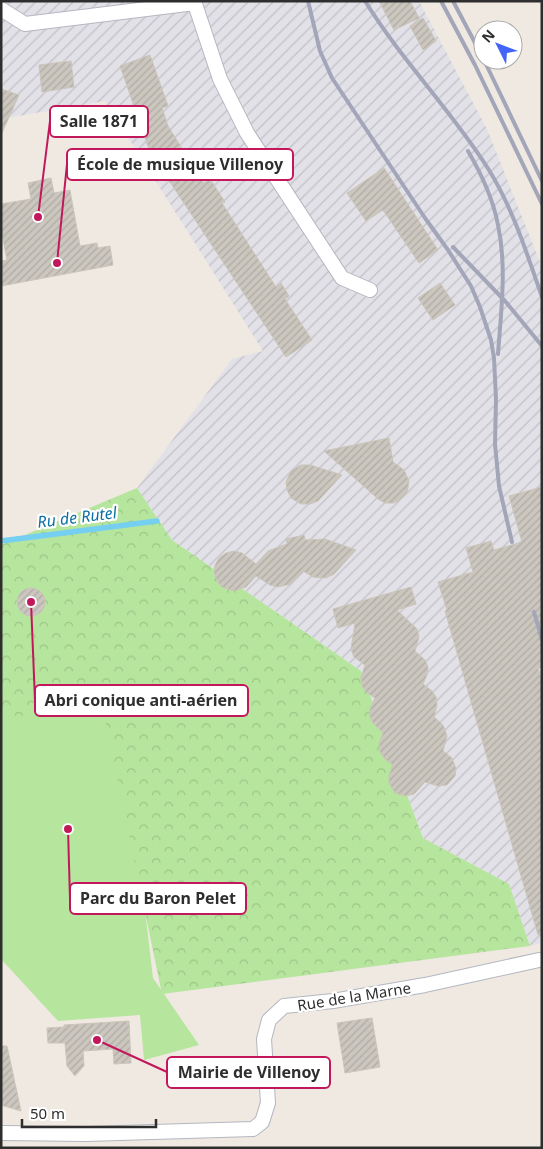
<svg xmlns="http://www.w3.org/2000/svg" width="543" height="1149" viewBox="0 0 543 1149" font-family="'Noto Sans',sans-serif">
	<style>
		.industrial { fill: url(#industrial-furrows) }
		.grass { fill: #b6e59e }
		.forest { fill: url(#forest-crowns) }
		.lines { fill: none; stroke-linecap: round; stroke-linejoin: round }
		.stream { stroke: #75cff0; stroke-width: 5.5 }
		.building { fill: url(#building-hatch); stroke: #cbc5ba }
		.minor-casing { stroke: #b4b7c1; stroke-width: 16 }
		.minor { stroke: #fff; stroke-width: 14 }
		.rail { stroke: #a3a6b8; stroke-width: 4 }
		.labels { text-anchor: middle; dominant-baseline: central; stroke-width: 4.5; stroke-linejoin: round; paint-order: stroke }
		.street-label { font-size: 15px; fill: #2e2e2e; stroke: #fff }
		.water-label { font-size: 16px; font-style: italic; fill: #0d6fa3; stroke: #fff }
		.leader { fill: none; stroke: #c2185b; stroke-width: 2 }
		.callout-dot { fill: #c2185b; stroke: #fff; stroke-width: 2 }
		.callout { fill: #fff; stroke: #c2185b; stroke-width: 2 }
		.callout-label { font-size: 16px; text-anchor: middle; font-weight: bold; fill: #2e2e2e }
	</style>
	<defs>
		<pattern id="industrial-furrows" width="10" height="10" patternUnits="userSpaceOnUse" patternTransform="scale(1.25)"><rect width="10" height="10" fill="#e3e1e8"/><path d="M-1 1l2-2M0 10L10 0M9 11l2-2" fill="none" stroke="#c3c1c7"/></pattern>
		<pattern id="forest-crowns" width="20" height="18" patternUnits="userSpaceOnUse" patternTransform="scale(1.25)"><rect width="20" height="18" fill="#b6e59e"/><path d="M2 6a3 3 0 1 1 6 0M12 15a3 3 0 1 1 6 0" fill="none" stroke="#9dc588"/></pattern>
		<pattern id="building-hatch" width="6" height="6" patternUnits="userSpaceOnUse" patternTransform="scale(1.25)"><rect width="6" height="6" fill="#cbc7bf"/><path d="M-1 1l2-2M0 6l6-6M5 7l2-2" fill="none" stroke="#afaba4"/></pattern>
	</defs>
	<rect width="100%" height="100%" fill="#efe9e1"/>
	<path class="industrial" d="M1,1H419L487,129L542,267V943L530,946L509,884L423,838L361,671L172,540L137,488L232,359L263,351L105,101L1,119Z"/>
	<path class="grass" d="M1,621L120,699L153,978L199,1045L144,1060L140,1015L58,1021L1,959Z"/>
	<path class="forest" d="M137,488L172,540L361,671L423,838L509,884L530,946L162,994L105,719L1,715V545Z"/>
	<g class="lines">
		<path class="stream" d="M1,541L157,521"/>
	</g>
	<g class="building">
		<path d="M379,1H410L419,18L394,30Z"/>
		<path d="M423,18L436,41L423,50L410,26Z"/>
		<path d="M150,55L168,106L162,108L168,126L204,184L210,179L225,202L222,203L276,287L281,283L289,296L285,299L312,340L286,357L150,152L120,66Z"/>
		<path d="M71,61L74,87L42,92L39,65Z"/>
		<path d="M1,89L19,95L1,135Z"/>
		<path d="M384,168L438,250L419,263L383,210L366,221L347,193Z"/>
		<path d="M51,178L54,193L70,190L80,246L97,243L98,248L110,246L113,265L1,286V261L7,260L1,229V204L31,199L28,183Z"/>
		<path d="M440,283L455,305L433,320L418,298Z"/>
		<path d="M389,438L393,462L404,470L409,481L407,493L401,499L394,503H385L378,499L324,451Z"/>
		<path d="M301,465H310L342,475L318,501L310,504H301L291,498L287,490L286,482L291,471Z"/>
		<path d="M542,487V668H538L542,682V935H538L445,611L447,610L438,582L473,572L466,548L491,541L494,550L522,542L509,496Z"/>
		<path d="M304,535L305,540L325,539L356,550L334,574L326,578L313,577L303,571L291,584L278,587L270,585L256,576L246,587L234,591L222,587L217,581L214,573L215,565L219,558L226,553L234,551L242,553L256,564L268,551L287,544L286,539Z"/>
		<path d="M411,587L416,604L397,610L417,629L419,637L415,651L425,660L428,667L427,675L423,684L432,691L436,697L437,705L434,717L443,725L447,736L443,751L452,758L456,769L455,776L447,785L438,786L425,782L414,794L406,796L395,793L389,783V775L393,765L385,759L380,752L379,744L383,733L373,723L370,717V709L375,698L366,692L362,686L361,678L365,665L354,657L351,649L355,623L338,628L333,609Z"/>
		<circle cx="31" cy="602" r="14"/>
		<path d="M372,1018L380,1067L345,1073L337,1023Z"/>
		<path d="M129,1021L131,1063L114,1064L113,1049L83,1051L84,1066L75,1076L67,1066L65,1043H48L47,1028L64,1027V1025Z"/>
		<path d="M1,1046H7L21,1111L1,1105Z"/>
	</g>
	<g class="lines">
		<g class="minor-casing">
			<g id="minor">
				<path d="M194,1L220,79L247,133L342,278L370,290"/>
				<path d="M1,9L25,24L195,3"/>
				<path d="M1,1133L86,1134L253,1129L262,1122L268,1103L264,1039L269,1020L284,1006L333,1001L425,985L539,960"/>
			</g>
		</g>
		<use href="#minor" class="minor"/>
		<g class="rail">
			<path d="M308,1L320,51L332,78L425,218L448,250L471,286L480,307L491,340L494,358L496,399L495,444L499,486L512,542"/>
			<path d="M365,1C402,61 452,111 489,170C513,209 527,254 542,297"/>
			<path d="M441,1L475,65L542,204"/>
			<path d="M453,1L483,58"/>
			<path d="M484,60L542,181"/>
			<path d="M468,151C482,175 493,198 498,225C507,267 501,312 498,354"/>
			<path d="M453,247L505,301L542,346"/>
			<path d="M534,612L542,640"/>
		</g>
	</g>
	<g class="labels">
		<g class="street-label">
			<text transform="translate(354 996) rotate(-9)">Rue de la Marne</text>
		</g>
		<g class="water-label">
			<text transform="translate(77 517) rotate(-7)">Ru de Rutel</text>
		</g>
	</g>
	<path class="leader" d="M38 217L50 121M57 263L67 164M31 602L35 701M68 829L70 899M97 1040L167 1072"/>
	<g class="callout-dot">
		<circle cx="38" cy="217" r="5"/>
		<circle cx="57" cy="263" r="5"/>
		<circle cx="31" cy="602" r="5"/>
		<circle cx="68" cy="829" r="5"/>
		<circle cx="97" cy="1040" r="5"/>
	</g>
	<g class="callout">
		<rect x="50" y="106" width="98" height="31" rx="5"/>
		<rect x="67" y="149" width="226" height="31" rx="5"/>
		<rect x="35" y="685" width="213" height="31" rx="5"/>
		<rect x="70" y="883" width="176" height="31" rx="5"/>
		<rect x="167" y="1057" width="163" height="31" rx="5"/>
	</g>
	<g class="callout-label">
		<text x="99" y="127">Salle 1871</text>
		<text x="180" y="170">École de musique Villenoy</text>
		<text x="141" y="706">Abri conique anti-aérien</text>
		<text x="158" y="904">Parc du Baron Pelet</text>
		<text x="249" y="1078">Mairie de Villenoy</text>
	</g>
	<rect width="543" height="1149" fill="none" stroke="#2e2e2e" stroke-width="5"/>
	<g transform="translate(498 45) rotate(312)"><circle r="24" fill="#ffffff" stroke="#ababab"/>
	<path d="M0-4L9 19L0 12L-9 19Z" fill="#4264fb"/>
	<text y="-8" font-size="14" font-weight="bold" text-anchor="middle" fill="#2e2e2e">N</text>
	</g>
	<path d="M22 1119v8h134v-8" fill="none" stroke="#2e2e2e" stroke-width="2.5"/>
	<text x="30" y="1119" font-size="15" fill="#2e2e2e" stroke="#ffffff" stroke-width="4" paint-order="stroke">50 m</text>
</svg>
